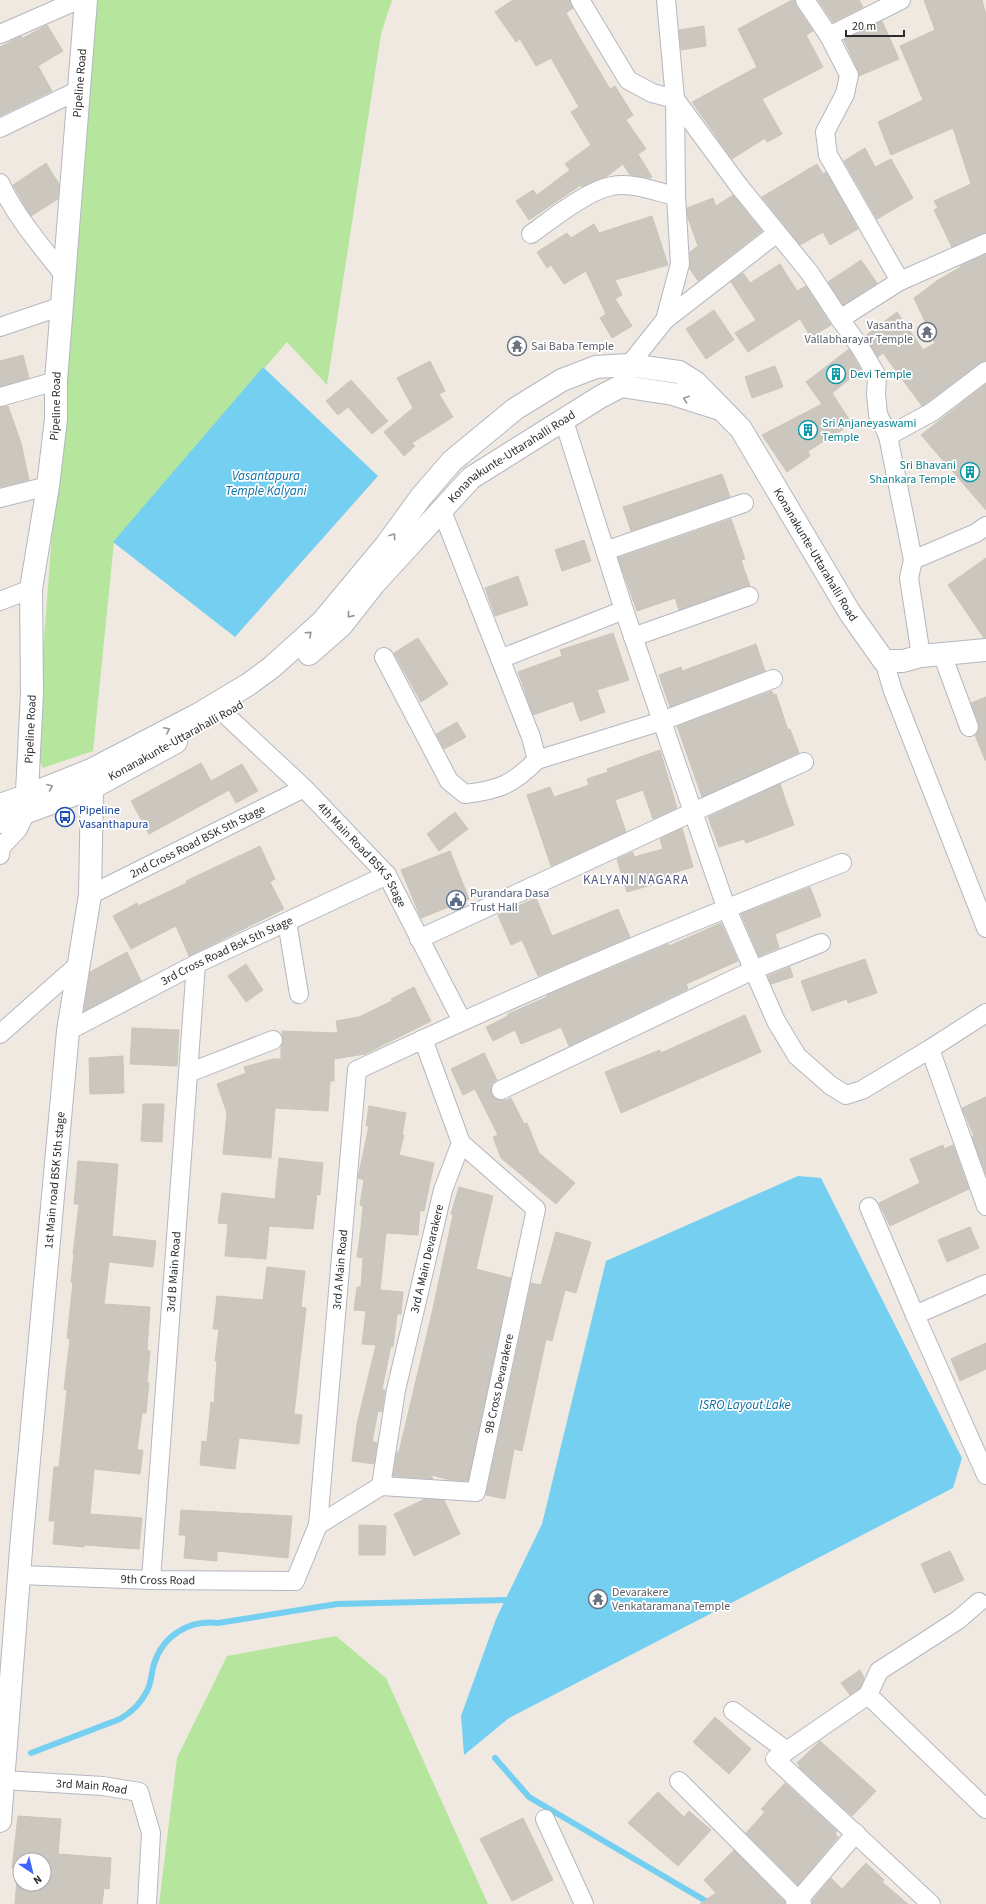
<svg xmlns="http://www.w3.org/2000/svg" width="986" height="1904" viewBox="0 0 986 1904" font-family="'Source Sans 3',sans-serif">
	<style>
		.green { fill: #b6e59e }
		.water { fill: #75cff0 }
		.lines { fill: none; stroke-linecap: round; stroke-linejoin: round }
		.stream { stroke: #75cff0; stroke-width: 6 }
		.building { fill: #cbc7bf; stroke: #cbc5ba; fill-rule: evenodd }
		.minor-casing { stroke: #b4b7c1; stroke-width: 20 }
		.tertiary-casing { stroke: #b4b7c1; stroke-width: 24 }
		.secondary-casing { stroke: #b4b7c1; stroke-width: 24 }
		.minor { stroke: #fff; stroke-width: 18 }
		.tertiary { stroke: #fff; stroke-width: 22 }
		.secondary { stroke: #fff; stroke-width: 22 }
		.oneway { stroke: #969696 }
		.labels { text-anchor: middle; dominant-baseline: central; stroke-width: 3.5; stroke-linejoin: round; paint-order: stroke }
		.street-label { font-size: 12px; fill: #2e2e2e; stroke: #fff }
		.worship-label { font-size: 12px; fill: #5b616d; stroke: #fff; text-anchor: start }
		.culture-label { font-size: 12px; fill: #0d838f; stroke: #fff; text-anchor: start }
		.transit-label { font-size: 12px; fill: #164399; stroke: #fff; text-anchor: start }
		.service-label { font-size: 12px; fill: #4e5e75; stroke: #fff; text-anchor: start }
		.water-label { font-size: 13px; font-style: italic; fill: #0d6fa3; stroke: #fff }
		.neighbourhood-label { font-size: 13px; letter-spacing: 1px; fill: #4d5680; stroke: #fff }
	</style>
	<rect width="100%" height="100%" fill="#efe9e1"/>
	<g class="green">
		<path d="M93,0H392L381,34L327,385L287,342L114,542L93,751L43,768L35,755Z"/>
		<path d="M336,1636L386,1678L488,1904H159L177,1758L227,1656Z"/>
	</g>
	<g class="water">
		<path d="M263,367L378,476L235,637L113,542Z"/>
		<path d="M798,1176L821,1178L962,1458L953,1488L509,1718L464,1755L461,1716L496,1619L542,1524L606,1261Z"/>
	</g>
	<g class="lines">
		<g class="stream">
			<path d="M31,1753L120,1719C132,1712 141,1703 147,1691C152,1682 151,1673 154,1664C163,1635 189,1620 218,1623L337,1604L505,1600"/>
			<path d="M495,1758L529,1797L711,1904"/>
		</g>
	</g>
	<g class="building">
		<path d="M513,0H570L573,8L566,13L581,40L610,89L615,86L633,115L626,120L646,149L638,154L652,177L650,178L630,175L623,164L606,177L582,187L581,185L529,220L516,201L533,190L537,195L570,170L565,164L591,145L571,112L579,107L551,58L536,66L520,39L516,42L495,12Z"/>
		<path d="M792,0H795L796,6L813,31L806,35L823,67L762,99L782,134L767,142L765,138L732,159L692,102L757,67L738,29Z"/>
		<path d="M818,0H859L863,7L833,22Z"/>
		<path d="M924,0H982L986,15V233L952,247L934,210L938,208L934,201L971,184L953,128L891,155L878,122L923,100L900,46L935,30Z"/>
		<path d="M882,21L899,59L859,76L858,70L844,40Z"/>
		<path d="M47,25L63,51L38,66L52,91L0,116V47L21,36L23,38Z"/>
		<path d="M704,26L706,46L681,50L679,30Z"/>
		<path d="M865,148L875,167L891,159L913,198L877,219L844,161Z"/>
		<path d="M46,163L59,184L58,199L31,216L13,185Z"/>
		<path d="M817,164L823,174L826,172L858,229L830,245L823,232L800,245L762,197Z"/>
		<path d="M733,195L762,231L698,281L690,269V252L698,246L688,218L687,208L713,198L716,206Z"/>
		<path d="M652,216L668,265L615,280L622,295L615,299L632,326L612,338L600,318L606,314L586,271L564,284L551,265L547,268L537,252L567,233L571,238L594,224L599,233Z"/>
		<path d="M986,254V361L980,363L922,406L883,353L878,357L865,336L897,312L923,350L935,343L914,298L938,280L961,267L960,266Z"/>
		<path d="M861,260L877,283L843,305L828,282Z"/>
		<path d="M780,264L797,291L806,286L831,325L811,337L800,319L748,352L735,333L756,320L731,282L743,273L750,283Z"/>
		<path d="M714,310L734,340L706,359L686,329Z"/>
		<path d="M849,349L861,370L832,393L852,424L808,451L810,456L787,472L762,435L822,404L806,382Z"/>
		<path d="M23,355L29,378L0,386V361Z"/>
		<path d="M430,361L445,391L439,394L453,417L412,443L415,446L404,456L384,432L413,408L397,378Z"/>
		<path d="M775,366L783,387L752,398L745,377Z"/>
		<path d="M351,380L388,421L372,434L348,407L338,415L326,401Z"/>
		<path d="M986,384V510L921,435Z"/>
		<path d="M8,406L21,443L29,480L0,487V407Z"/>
		<path d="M722,474L730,497L631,531L623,507Z"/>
		<path d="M731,519L745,559L741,560L750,586L679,610L675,598L637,611L618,558Z"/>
		<path d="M584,540L591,561L562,571L555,550Z"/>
		<path d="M986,558V638H984L948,585Z"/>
		<path d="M518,576L528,605L495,616L485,588Z"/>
		<path d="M613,633L629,680L597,690L605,712L580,721L573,701L533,715L518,672L562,656L560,650Z"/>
		<path d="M418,638L448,684L421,702L394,653Z"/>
		<path d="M756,644L765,671L670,707L659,675L681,667L682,671Z"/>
		<path d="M772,691L773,695L776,694L788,730L790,729L799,753L702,797L677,726Z"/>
		<path d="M986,697V760H985L975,735L979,729V724L971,703Z"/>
		<path d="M457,722L466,737L444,749L436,734Z"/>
		<path d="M660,750L677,808L653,819L643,790L615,800L626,832L551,866L527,795L550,787L554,797L589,785L587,779L608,772L607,769Z"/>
		<path d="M201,763L211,781L242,764L258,791L236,803L229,790L149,834L131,801Z"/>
		<path d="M780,784L794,825L746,843L744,839L719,847L708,817Z"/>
		<path d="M455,812L468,829L439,851L427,834Z"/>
		<path d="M682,828L693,867L664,876L665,881L627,892L617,859L633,852L634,857L663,849L660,839Z"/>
		<path d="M260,846L275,879L270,882L284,909L189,956L176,926L131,949L113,916L137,903L138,906L187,883L186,881Z"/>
		<path d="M450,851L469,899L421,918L401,870Z"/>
		<path d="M810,887L821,916L775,934L779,948L759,956L741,914Z"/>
		<path d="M536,898L552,936L618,909L630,937L538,976L522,940L511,945L498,915Z"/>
		<path d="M721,923L738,961L686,984L688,989L569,1046L561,1027L521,1044L515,1030L493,1041L486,1027L508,1016V1014L547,997V995L668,944L669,946Z"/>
		<path d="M127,952L141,981L84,1011L90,972Z"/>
		<path d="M865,959L877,993L848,1003L847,999L812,1011L801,981Z"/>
		<path d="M246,964L263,990L246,1002L228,976Z"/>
		<path d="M790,967L793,977L771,984L768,976Z"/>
		<path d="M414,987L431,1021L365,1054L334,1059V1081H330L328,1111L275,1108L271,1158L223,1154L227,1113L217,1084L246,1073L244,1067L273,1059H281V1046L283,1041L282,1031L338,1033L336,1021L359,1017L392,1001L391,999Z"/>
		<path d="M745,1015L761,1052L621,1113L605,1072L660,1050L661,1053Z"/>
		<path d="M132,1028L179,1030L177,1066L130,1064Z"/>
		<path d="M484,1053L497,1080L492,1084L491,1090L492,1095L500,1100H507L511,1098L524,1124L527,1123L539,1153L575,1183L556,1204L501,1158L493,1137L498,1135L475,1089L463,1095L451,1069Z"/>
		<path d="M123,1056L124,1093L90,1094L89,1058Z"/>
		<path d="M986,1097V1175L972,1137L974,1136L962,1108Z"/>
		<path d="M143,1104H164L162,1142L141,1141Z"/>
		<path d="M369,1106L406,1113L402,1135H404L399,1155L434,1163L424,1211L420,1210L418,1235L386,1233L380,1290L403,1292L401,1314H397L393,1347L391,1346L382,1389L385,1390L382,1412L378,1411L372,1442H377L374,1464L352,1461L357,1424L376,1345L362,1344L366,1311L354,1310L357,1287H361L363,1258L357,1257L361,1228L363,1206L360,1205L364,1180L358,1178L369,1126H366Z"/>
		<path d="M943,1145L944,1149L953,1145L969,1189L890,1226L879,1203L920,1183L910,1159Z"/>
		<path d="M279,1158L323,1163L320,1195L317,1194L313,1229L269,1226L266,1259L225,1256L228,1224L218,1223L222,1193L275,1199Z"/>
		<path d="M78,1161L118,1164L112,1236L156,1241L153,1267L109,1262L104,1304L150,1307L147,1350L150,1351L147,1382L149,1383L146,1413H142L137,1450H143L140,1474L94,1469L90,1514L142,1518L139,1549L84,1545V1547L53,1544L55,1521H49L54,1467H59L67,1390L64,1389L70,1339L67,1338L73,1283L71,1282L74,1254H73L79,1204H74Z"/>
		<path d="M459,1187L493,1196L476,1269L511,1278L468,1481L451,1480L431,1475L433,1479L393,1476L397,1452H399L432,1313L453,1215L451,1214Z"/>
		<path d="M970,1227L979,1248L947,1262L938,1240Z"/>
		<path d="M556,1232L591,1242L576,1293L565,1290L552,1341L546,1339L522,1451L514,1449L505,1499L486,1495L531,1283L541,1285Z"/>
		<path d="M267,1267L305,1271L301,1307L306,1308L294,1414L302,1415L299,1444L239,1438L235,1469L200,1465L202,1441L207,1442L211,1402L214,1403L217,1361H215L219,1329H213L217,1296L263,1300Z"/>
		<path d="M986,1343V1369L960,1381L951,1359Z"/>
		<path d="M425,1499L444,1500L460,1534L414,1556L394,1514Z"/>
		<path d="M181,1510L292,1516L288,1558L217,1551V1561L184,1558L186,1535H179Z"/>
		<path d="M359,1525L386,1526L385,1555H359Z"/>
		<path d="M950,1551L964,1580L934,1593L921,1564Z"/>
		<path d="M860,1670L864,1678L860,1688L850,1695L841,1683Z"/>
		<path d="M715,1717L751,1749L729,1774L693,1742Z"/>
		<path d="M820,1741L876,1791L852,1816L799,1767L800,1766L797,1763Z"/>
		<path d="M785,1783L837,1831L835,1834L838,1837L798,1885L746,1833L765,1812L761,1809Z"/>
		<path d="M658,1792L684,1817L689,1811L711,1830L678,1866L628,1823Z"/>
		<path d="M18,1816L61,1819L58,1854L111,1858L109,1889L104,1888L102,1904H15L18,1868H12ZM20,1860H44V1884H20Z"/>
		<path d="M523,1818L553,1880L512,1901L480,1839Z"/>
		<path d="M734,1850L785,1902V1904H700L716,1893L704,1880Z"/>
		<path d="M866,1863L884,1880L882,1882L908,1904H812V1901L831,1878L842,1889Z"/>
	</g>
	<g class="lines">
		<g class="minor-casing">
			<g id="minor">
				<path d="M580,0L628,80L652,93L675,99L739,186L809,272L840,319"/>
				<path d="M805,0L829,36L901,0"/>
				<path d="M0,34L78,0"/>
				<path d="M829,36L849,75L845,94L825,132L828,155L900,281L840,319L860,347L877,376L876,394L878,414L888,436L913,560L909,578L921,656"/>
				<path d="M0,128L79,90"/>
				<path d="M0,183C16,217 41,246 64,275"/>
				<path d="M531,234C552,219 588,190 612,186C633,182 656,192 676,196"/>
				<path d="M900,281L986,243"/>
				<path d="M665,320L777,233"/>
				<path d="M0,327L62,306"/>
				<path d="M625,376L629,365L665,320L680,264L676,196L675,99L666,0"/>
				<path d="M0,397L56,381"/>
				<path d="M888,436L932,412L986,371"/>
				<path d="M0,498L48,486"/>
				<path d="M605,551L744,503"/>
				<path d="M913,560L976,533L986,526"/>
				<path d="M0,601L31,589"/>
				<path d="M633,637L749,596"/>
				<path d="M942,654L969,727"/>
				<path d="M384,657L449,781L465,794C499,790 512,785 537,760L531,737L442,511"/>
				<path d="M500,659L624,610"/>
				<path d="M884,661L893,691L986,928"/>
				<path id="s1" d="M214,704L304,788L387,875L462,1021"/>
				<path d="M537,760L662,721L773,679"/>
				<path d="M804,762L693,812L726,907L776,1021L797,1056L830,1085L846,1095L862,1090L930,1049L986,1013"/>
				<path d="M0,855L1,847L18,829L26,812"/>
				<path id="s2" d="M90,895L304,788"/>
				<path d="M287,922L299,994"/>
				<path d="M419,939L693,812L624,610L564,421"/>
				<path id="s3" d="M68,1031L196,964L387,875"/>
				<path d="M0,1034L79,964"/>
				<path d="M930,1049L986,1206"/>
				<path d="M188,1073L273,1040"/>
				<path d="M501,1090L753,970L821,943"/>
				<path d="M869,1207L915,1315"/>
				<path d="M986,1284L915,1315L986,1475"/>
				<path id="s4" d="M381,1486L396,1390L443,1190L461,1143L423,1039"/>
				<path id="s5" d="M318,1525L381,1486L476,1492L536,1209L461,1143"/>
				<path id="s6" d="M20,1575L151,1580L295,1581L318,1525L357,1070C516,995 678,926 842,863"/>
				<path id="s7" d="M151,1580L196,964"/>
				<path d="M868,1695L879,1671L958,1620L979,1602"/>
				<path d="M733,1711L787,1751"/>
				<path id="s8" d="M3,1780L103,1786L139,1792L151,1833L147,1904"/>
				<path d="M679,1781L802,1904"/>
				<path d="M545,1819L584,1904"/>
				<path d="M795,1904L856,1833"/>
				<path d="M931,1904L775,1759L868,1695L986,1809"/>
			</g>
		</g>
		<g class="tertiary-casing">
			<g id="tertiary">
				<path id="s9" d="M26,812L32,693L31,589L48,486L56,419V381L86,0"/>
				<path id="s10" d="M0,1821L22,1537L68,1031L90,895L92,788L89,771"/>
			</g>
		</g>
		<g class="secondary-casing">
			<g id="secondary">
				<path id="s11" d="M309,654L341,626L374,584L471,478L600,397L621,386L673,394L720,409"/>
				<path id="s12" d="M0,805L26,796L91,770L199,714L249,684L272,667L322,622L386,545L421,497L452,461L515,409L562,380L596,367L629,365L679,372L695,382L741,429L850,613L884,661H903L921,656L986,650"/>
				<path d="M0,822L92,788L176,742"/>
			</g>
		</g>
		<use href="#minor" class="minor"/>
		<use href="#tertiary" class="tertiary"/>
		<use href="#secondary" class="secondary"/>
	</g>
	<defs><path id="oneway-chevron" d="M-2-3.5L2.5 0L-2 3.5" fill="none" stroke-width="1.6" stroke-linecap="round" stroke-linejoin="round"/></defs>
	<g class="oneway">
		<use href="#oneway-chevron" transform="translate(686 399) rotate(-161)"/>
		<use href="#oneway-chevron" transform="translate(393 536) rotate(-54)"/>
		<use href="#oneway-chevron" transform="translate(350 615) rotate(129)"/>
		<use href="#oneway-chevron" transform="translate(309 634) rotate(-42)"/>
		<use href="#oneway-chevron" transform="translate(167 730) rotate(-27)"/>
		<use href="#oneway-chevron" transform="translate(50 787) rotate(-22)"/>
	</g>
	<defs>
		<g id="temple-ring" transform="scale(1)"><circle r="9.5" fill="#fff" stroke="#6b7280" stroke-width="1.5"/><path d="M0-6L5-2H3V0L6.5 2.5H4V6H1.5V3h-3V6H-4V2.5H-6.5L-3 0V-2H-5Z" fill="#6b7280"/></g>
		<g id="building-ring" transform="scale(1)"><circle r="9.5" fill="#fff" stroke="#0f9aa8" stroke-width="1.5"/><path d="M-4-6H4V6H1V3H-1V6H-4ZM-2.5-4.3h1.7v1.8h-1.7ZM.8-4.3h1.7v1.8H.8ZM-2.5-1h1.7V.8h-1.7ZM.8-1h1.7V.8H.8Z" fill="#0f9aa8"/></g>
		<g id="bus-ring" transform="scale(1)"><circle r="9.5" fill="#fff" stroke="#1a4fb4" stroke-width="1.5"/><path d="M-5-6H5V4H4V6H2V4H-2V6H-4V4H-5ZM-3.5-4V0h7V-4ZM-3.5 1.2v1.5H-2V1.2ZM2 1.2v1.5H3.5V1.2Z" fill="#1a4fb4"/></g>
		<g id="civic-ring" transform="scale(1)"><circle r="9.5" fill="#fff" stroke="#5c6f8a" stroke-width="1.5"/><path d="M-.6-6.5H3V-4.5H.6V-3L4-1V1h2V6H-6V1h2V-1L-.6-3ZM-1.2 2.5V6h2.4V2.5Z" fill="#5c6f8a"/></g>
	</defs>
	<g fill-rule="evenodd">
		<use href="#temple-ring" x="927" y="332"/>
		<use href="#temple-ring" x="517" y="346"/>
		<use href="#building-ring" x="836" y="374"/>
		<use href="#building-ring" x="808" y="430"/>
		<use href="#building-ring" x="970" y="472"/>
		<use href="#bus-ring" x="65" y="817"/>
		<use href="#civic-ring" x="456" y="900"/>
		<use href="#temple-ring" x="598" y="1599"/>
	</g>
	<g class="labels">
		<g class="street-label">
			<text stroke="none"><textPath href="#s9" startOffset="732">Pipeline Road</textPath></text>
			<text stroke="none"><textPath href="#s9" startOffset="408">Pipeline Road</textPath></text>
			<text stroke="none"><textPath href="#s11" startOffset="285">Konanakunte-Uttarahalli Road</textPath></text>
			<text stroke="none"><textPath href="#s12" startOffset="1068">Konanakunte-Uttarahalli Road</textPath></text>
			<text stroke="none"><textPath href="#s9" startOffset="83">Pipeline Road</textPath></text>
			<text transform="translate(176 741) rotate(-29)">Konanakunte-Uttarahalli Road</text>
			<text stroke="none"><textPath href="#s2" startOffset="120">2nd Cross Road BSK 5th Stage</textPath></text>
			<text stroke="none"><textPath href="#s1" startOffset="212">4th Main Road BSK 5 Stage</textPath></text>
			<text stroke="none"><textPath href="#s3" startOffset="178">3rd Cross Road Bsk 5th Stage</textPath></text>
			<text stroke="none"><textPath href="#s10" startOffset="643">1st Main road BSK 5th stage</textPath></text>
			<text stroke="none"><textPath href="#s4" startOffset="232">3rd A Main Devarakere</textPath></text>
			<text stroke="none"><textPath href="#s6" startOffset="592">3rd A Main Road</textPath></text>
			<text stroke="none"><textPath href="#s7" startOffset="309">3rd B Main Road</textPath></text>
			<text stroke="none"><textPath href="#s5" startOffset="280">9B Cross Devarakere</textPath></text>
			<text stroke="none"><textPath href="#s6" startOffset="138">9th Cross Road</textPath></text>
			<text stroke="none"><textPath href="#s8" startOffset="89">3rd Main Road</textPath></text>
		</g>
		<g class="worship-label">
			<text x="913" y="325" text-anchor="end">Vasantha<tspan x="913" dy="14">Vallabharayar Temple</tspan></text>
			<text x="531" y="346">Sai Baba Temple</text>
			<text x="612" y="1592">Devarakere<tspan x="612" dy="14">Venkataramana Temple</tspan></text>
		</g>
		<g class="culture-label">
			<text x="850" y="374">Devi Temple</text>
			<text x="822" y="423">Sri Anjaneyaswami<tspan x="822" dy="14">Temple</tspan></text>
			<text x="956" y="465" text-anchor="end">Sri Bhavani<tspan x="956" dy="14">Shankara Temple</tspan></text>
		</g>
		<g class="transit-label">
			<text x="79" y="810">Pipeline<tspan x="79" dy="14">Vasanthapura</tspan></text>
		</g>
		<g class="service-label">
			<text x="470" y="893">Purandara Dasa<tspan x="470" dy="14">Trust Hall</tspan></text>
		</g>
		<g class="water-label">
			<text x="266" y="476">Vasantapura<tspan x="266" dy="15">Temple Kalyani</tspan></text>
			<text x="745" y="1405">ISRO Layout Lake</text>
		</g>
		<g class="neighbourhood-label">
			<text x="636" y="880">KALYANI NAGARA</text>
		</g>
	</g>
	<g transform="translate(32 1872) rotate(145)"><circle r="19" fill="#ffffff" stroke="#ababab"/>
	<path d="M0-3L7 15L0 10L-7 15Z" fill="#4264fb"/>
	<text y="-6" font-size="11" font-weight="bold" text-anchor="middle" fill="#2e2e2e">N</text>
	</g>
	<path d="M846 30v6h58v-6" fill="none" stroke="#2e2e2e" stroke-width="2"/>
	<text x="852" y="30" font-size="12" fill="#2e2e2e" stroke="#ffffff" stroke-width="3" paint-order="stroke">20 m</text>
</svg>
